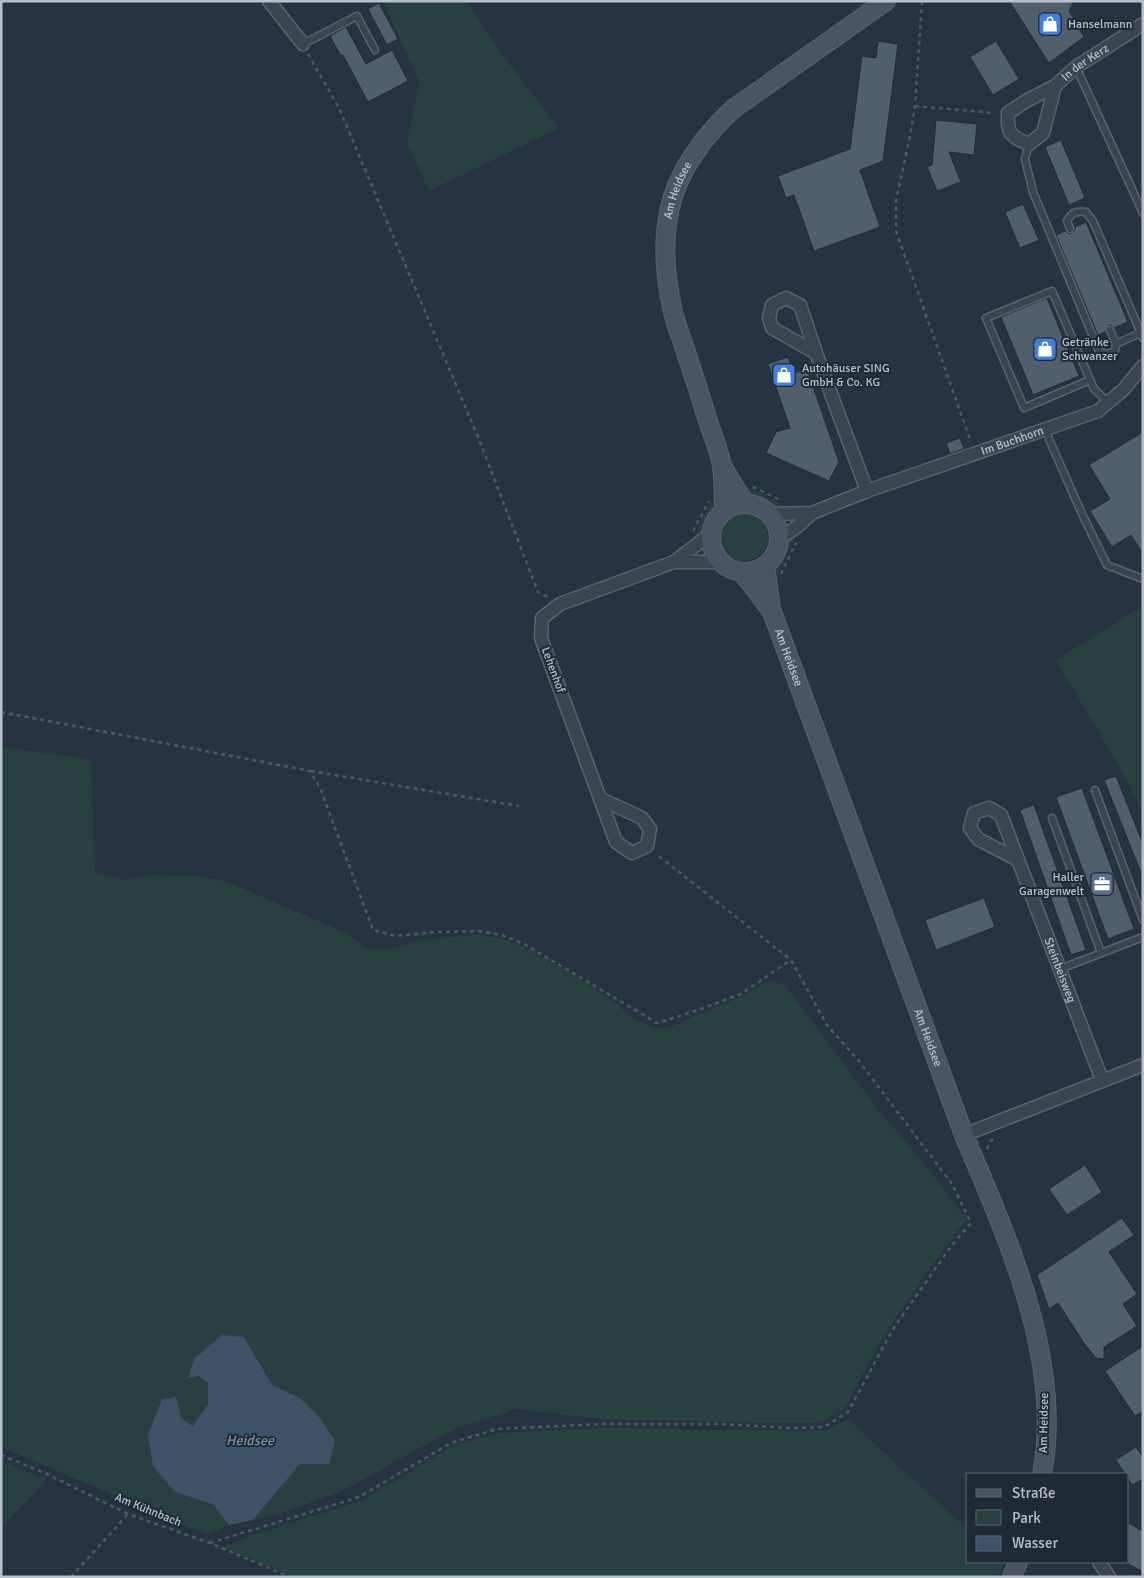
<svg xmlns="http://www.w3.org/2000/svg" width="1144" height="1578" viewBox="0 0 1144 1578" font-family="Signika,sans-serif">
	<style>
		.green { fill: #294041 }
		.water { fill: #3e5268 }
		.building { fill: #515e6b; stroke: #222c37 }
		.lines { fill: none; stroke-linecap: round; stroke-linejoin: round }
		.lane-casing { stroke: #59636d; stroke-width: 9 }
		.street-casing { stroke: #59636d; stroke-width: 15 }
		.secondary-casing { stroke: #59636d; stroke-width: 20 }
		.path { stroke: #485c5e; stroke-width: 2.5; stroke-dasharray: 4 4; stroke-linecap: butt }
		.lane { stroke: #3b4550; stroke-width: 6 }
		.street { stroke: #3b4550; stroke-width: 12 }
		.secondary { stroke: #4a5463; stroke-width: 18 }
		.labels { text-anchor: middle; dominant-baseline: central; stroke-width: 4; stroke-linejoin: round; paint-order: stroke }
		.poi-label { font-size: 12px; fill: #b8c0ca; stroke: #202a35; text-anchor: start }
		.street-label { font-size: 12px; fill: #b8c0ca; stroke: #202a35 }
		.water-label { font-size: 14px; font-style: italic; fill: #7a92ab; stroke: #202a35 }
	</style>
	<rect width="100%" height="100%" fill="#273340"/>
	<g class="green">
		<path d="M383,1H467L498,49L559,128L429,191L407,142L419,82Z"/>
		<path d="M746,486L783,505L788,509C768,508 757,501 742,488Z"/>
		<path d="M717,495C714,511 707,528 695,539L693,537L714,497Z"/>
		<circle cx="744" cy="537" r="24"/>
		<path d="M794,533V540L776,576L772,577C774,561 782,546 794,533Z"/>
		<path d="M1143,606V813L1119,766L1056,660Z"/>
		<path d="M1,747L91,759L95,873L126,880L148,875L197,876L225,881L346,933L367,949H389L421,940L474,935L502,939L522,946L563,969L601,993L634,1018L655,1028L672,1026L749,993L768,981L780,983L786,986L879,1111L924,1163L967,1219L945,1248L889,1327L854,1390L846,1407L823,1422L791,1423L602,1419L516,1409L454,1429L344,1490L277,1515L253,1520L300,1464V1398L272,1385L244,1337L189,1378L199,1376L208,1384L209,1404L193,1426L181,1418L176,1397L162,1398L148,1434L175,1492L213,1504L229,1525L208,1535L1,1447Z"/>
		<path d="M848,1419L968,1530V1562H1003L999,1577H295L223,1547L250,1536L361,1501L453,1446L497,1433L603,1428L826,1431Z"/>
		<path d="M1,1461L47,1480L1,1528Z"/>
	</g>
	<path class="water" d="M222,1335L244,1337L272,1385L300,1398L320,1418L335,1441L329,1464H300L253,1520L229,1525L213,1504L175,1492L153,1466L148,1434L162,1399L176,1397L181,1418L193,1426L208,1404V1383L199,1376L188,1378L195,1358Z"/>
	<g class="building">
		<path d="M1009,1H1074L1069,11L1084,37L1049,63Z"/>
		<path d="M379,3L398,39L387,45L368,9Z"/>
		<path d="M346,27L366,64L392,50L408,81L368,102L343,55L341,56L330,36Z"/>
		<path d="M878,41L898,44L883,161L860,170L880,227L814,251L794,195L786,198L778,176L850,149L862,56L876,58Z"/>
		<path d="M996,41L1019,79L993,95L970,57Z"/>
		<path d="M936,120L977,124L974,155L949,152L961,182L937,191L927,167L932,165Z"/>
		<path d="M1061,140L1085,198L1069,205L1045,147Z"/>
		<path d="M1023,204L1039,240L1020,248L1005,212Z"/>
		<path d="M1086,222L1128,322L1114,328L1111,325L1108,326L1105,332L1098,335L1056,235L1065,231L1069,234L1072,233L1075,230V227Z"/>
		<path d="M1047,298L1079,376L1033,395L1001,317Z"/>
		<path d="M788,357L794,373L807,369L839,462L829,481L766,453L776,432L790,428L768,364Z"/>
		<path d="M1143,432V554L1131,535L1112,547L1090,511L1110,499L1089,465Z"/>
		<path d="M960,438L964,449L950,454L946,443Z"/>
		<path d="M1116,776L1143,844V878L1104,780Z"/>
		<path d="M1082,788L1134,929L1108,939L1056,797Z"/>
		<path d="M1034,805L1086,950L1071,955L1020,810Z"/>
		<path d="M984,898L995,927L936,950L925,920Z"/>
		<path d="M1085,1165L1102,1192L1067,1215L1049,1189Z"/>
		<path d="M1122,1218L1134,1235L1109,1252L1137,1294L1123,1304L1137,1326L1104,1347V1359L1096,1358L1084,1343L1058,1303L1049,1309L1037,1275Z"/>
		<path d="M1143,1346V1411L1135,1416L1105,1371Z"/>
		<path d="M1136,1447L1143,1457V1479L1132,1485L1128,1478V1474H1125L1116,1460Z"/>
		<path d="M1128,1523L1143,1531V1572L1128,1564Z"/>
	</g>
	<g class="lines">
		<g class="lane-casing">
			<g id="lane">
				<path d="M303,44L357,16L375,50"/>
				<path d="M1076,67L1143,213"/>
				<path d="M1029,144L1025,159L1033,192L1099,351L1107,354L1115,351L1116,344L1110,330"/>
				<path d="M1070,229L1067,221C1072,212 1076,211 1086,212L1093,221L1143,338"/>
				<path d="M1116,344L1140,333"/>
				<path d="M1090,380L1024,408L986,318L1052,291L1094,389L1109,403"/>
				<path d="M1045,430L1082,514L1107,565L1143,579"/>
				<path d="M1095,790L1143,920"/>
				<path d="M1052,818L1101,953"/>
				<path d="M1060,969L1143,937"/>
			</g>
		</g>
		<g class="street-casing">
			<g id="street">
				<path d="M269,1L303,44"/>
				<path id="s1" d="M1055,86L1043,133L1029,144C1010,136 1007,134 1008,113L1026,101L1055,86L1076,67L1143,24"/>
				<path d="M816,353L800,305L786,298L772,305L769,318L772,328L816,353L867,491"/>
				<path id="s2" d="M769,514L812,513L867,491L1098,411L1123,390L1143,366"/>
				<path d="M779,539L798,526L812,513"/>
				<path d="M674,562H721"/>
				<path d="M601,799L642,818L650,829L647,846L632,853L616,842L541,638L542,618L560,604L674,562L712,533"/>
				<path id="s3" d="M1018,860L978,839L970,828L974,813L989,808L1001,815L1102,1080"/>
				<path d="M964,1135L1143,1065"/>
				<path d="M1099,1562L1109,1577"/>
			</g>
		</g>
		<g class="secondary-casing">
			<g id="secondary">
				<path d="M722,466L745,504"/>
				<circle cx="745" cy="538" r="34"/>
				<path id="s4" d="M725,511C723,496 724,480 722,466C719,449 711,431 706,415C699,391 691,367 683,343C679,331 674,319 672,307C654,223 671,167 733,109L886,1"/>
				<path id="s5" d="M765,566L771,609L964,1135C1007,1237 1064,1362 1042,1474"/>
				<path d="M742,572L770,609"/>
				<path d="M1012,1577L1018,1562"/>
			</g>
		</g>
		<g class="path">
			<path d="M922,1L915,106L910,136L896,200V231L971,442"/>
			<path d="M308,54L339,108L478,437L538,592L548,597"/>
			<path d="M915,106L995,113"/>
			<path d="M753,487L782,501"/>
			<path d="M693,531L709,501"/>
			<path d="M781,574L796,543"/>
			<path d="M1,712L310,771L321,790L373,930L395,936L438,932L478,931L502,935L524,944L657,1023L689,1013L741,994L791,960"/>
			<path d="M311,771L519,806"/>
			<path d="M987,1149L990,1142L995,1137"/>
			<path d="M1,1455L47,1474L128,1514L210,1543L290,1577"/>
			<path d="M210,1543L359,1497L451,1443L497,1429L603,1424H720L792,1428L824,1427L848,1412L893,1329L952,1245L971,1223L952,1184L859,1061L827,1025L791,960L656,854"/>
			<path d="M71,1577L128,1514"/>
		</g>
		<use href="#lane" class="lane"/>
		<use href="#street" class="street"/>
		<use href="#secondary" class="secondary"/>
	</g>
	<defs>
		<g id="shop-square" transform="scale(1.25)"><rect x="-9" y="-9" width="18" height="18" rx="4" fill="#3f7fe0" stroke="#202a35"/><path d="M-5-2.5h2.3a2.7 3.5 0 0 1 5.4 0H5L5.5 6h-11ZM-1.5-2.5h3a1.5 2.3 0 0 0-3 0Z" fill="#fff"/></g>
		<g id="office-square" transform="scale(1.25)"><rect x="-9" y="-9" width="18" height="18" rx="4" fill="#5c6f8a" stroke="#202a35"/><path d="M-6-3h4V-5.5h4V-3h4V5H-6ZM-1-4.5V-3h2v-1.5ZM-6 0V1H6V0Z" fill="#fff"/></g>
	</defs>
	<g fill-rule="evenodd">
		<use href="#shop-square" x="1050" y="24"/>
		<use href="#shop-square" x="1045" y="349"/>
		<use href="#shop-square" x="784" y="375"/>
		<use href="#office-square" x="1102" y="884"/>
	</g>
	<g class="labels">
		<g class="poi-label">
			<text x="1068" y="24">Hanselmann</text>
			<text x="1062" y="342">Getränke<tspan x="1062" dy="14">Schwanzer</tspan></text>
			<text x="802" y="368">Autohäuser SING<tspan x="802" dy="14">GmbH &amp; Co. KG</tspan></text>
			<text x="1084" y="877" text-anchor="end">Haller<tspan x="1084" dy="14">Garagenwelt</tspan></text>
		</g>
		<g class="street-label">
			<text stroke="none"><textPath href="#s1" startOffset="201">In der Kerz</textPath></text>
			<text stroke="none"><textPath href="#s4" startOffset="331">Am Heidsee</textPath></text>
			<text stroke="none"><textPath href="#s2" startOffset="256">Im Buchhorn</textPath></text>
			<text stroke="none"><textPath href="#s5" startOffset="95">Am Heidsee</textPath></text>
			<text transform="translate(553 670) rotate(70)">Lehenhof</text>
			<text stroke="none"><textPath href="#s3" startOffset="270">Steinbeisweg</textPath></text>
			<text stroke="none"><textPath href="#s5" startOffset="500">Am Heidsee</textPath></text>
			<text transform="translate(1044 1423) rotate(-89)">Am Heidsee</text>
			<text transform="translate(148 1510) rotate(22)">Am Kühnbach</text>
		</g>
		<g class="water-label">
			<text x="250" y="1440">Heidsee</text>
		</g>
	</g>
	<rect width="1144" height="1578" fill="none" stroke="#b8c0ca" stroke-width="5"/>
	<rect x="966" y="1473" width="162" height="90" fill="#202a35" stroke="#5d6671"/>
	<rect x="976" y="1489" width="25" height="8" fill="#4a5463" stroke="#5d6671"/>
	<text x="1012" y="1498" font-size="15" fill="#b8c0ca">Straße</text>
	<rect x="976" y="1510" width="25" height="15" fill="#294041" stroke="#5d6671"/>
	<text x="1012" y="1523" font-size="15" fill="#b8c0ca">Park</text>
	<rect x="976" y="1536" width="25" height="15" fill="#3e5268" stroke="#5d6671"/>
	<text x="1012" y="1548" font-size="15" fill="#b8c0ca">Wasser</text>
</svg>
